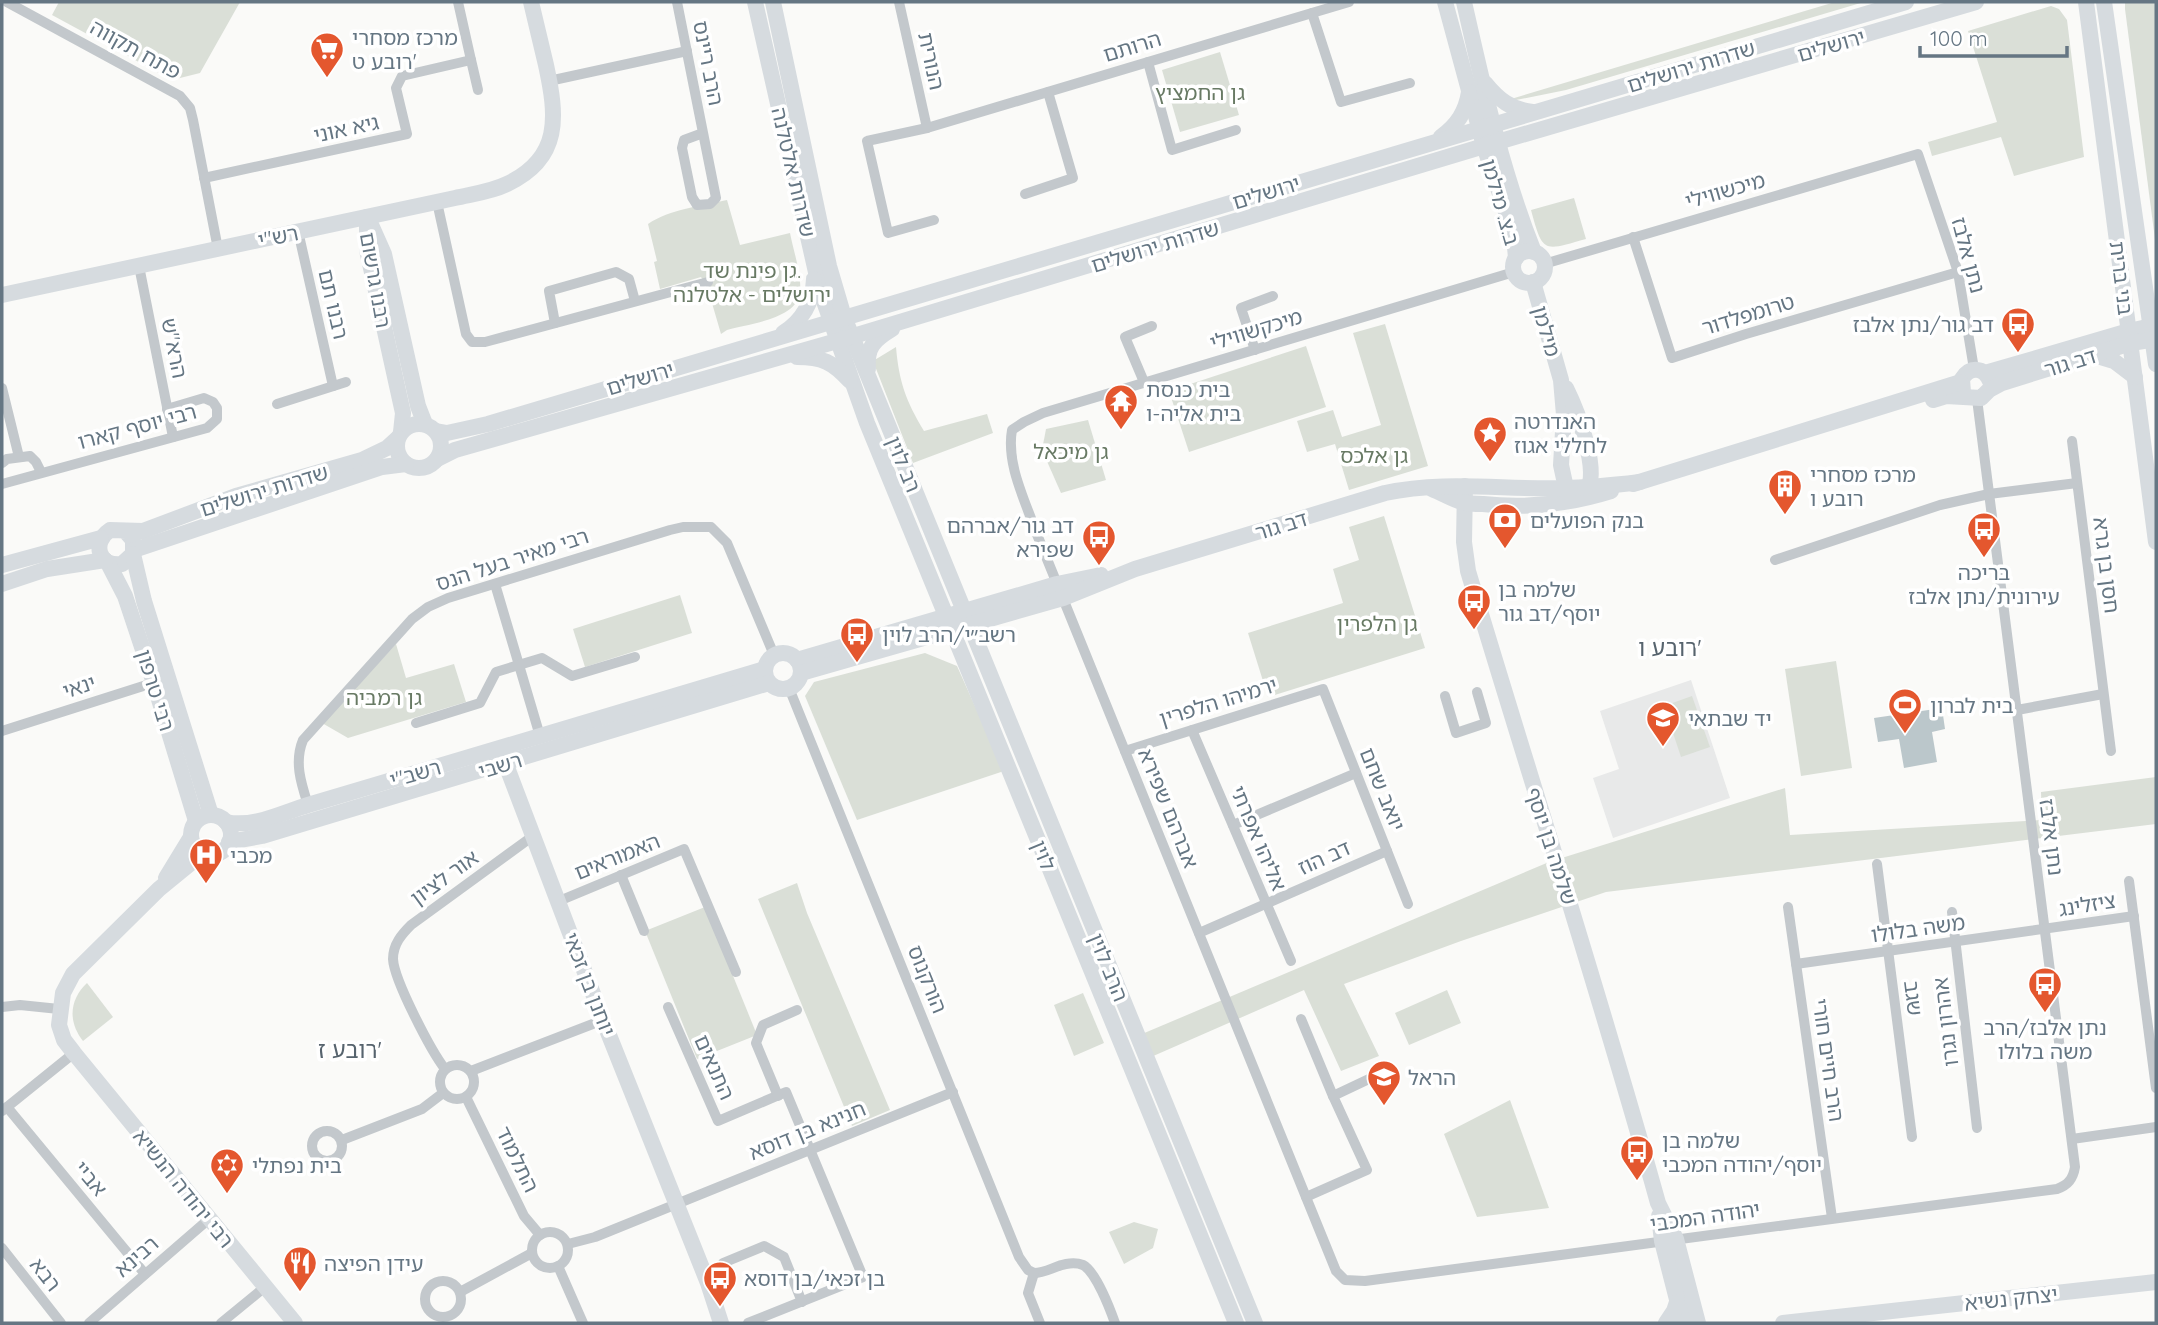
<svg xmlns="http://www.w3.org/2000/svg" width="2158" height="1325" viewBox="0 0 2158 1325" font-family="Quicksand,'Noto Sans Hebrew',sans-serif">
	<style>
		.built { fill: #e8e9e9 }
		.green { fill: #dadfd7 }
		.water { fill: #bbc7cb }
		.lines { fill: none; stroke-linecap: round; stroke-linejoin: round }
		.street { stroke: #c3c8cc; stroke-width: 10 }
		.secondary { stroke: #d6dbdf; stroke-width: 16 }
		.labels { text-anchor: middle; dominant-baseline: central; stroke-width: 7; stroke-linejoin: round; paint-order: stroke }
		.poi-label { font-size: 21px; fill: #657683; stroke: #fff; text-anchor: start }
		.street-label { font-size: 21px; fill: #657683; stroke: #fff }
		.park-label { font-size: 21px; fill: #687a64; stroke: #fff }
		.neighbourhood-label { font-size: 23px; fill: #57646e; stroke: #fff }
	</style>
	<rect width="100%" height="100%" fill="#fafaf8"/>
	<path class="built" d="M1691,680L1730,798L1613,838L1593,778L1619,769L1600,711Z"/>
	<g class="green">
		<path d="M59,2H240L200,73L172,80L52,15Z"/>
		<path d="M1835,2H1864L1566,90L1516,100L1511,99Z"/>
		<path d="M2125,2H2156V247L2125,9Z"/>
		<path d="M2051,6L2059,9L2067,20L2084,157L2014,176L2001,137L1932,156L1928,142L1997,122L1968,31Z"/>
		<path d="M1220,52L1239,115L1180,132L1162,70Z"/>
		<path d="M1574,198L1586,239C1543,251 1543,254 1531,210Z"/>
		<path d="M727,200L740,245L790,233C793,249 802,276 800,292C798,319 748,324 727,330L721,334L707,286L701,277L660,289L654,262L657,261L648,224C670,209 701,206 727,200Z"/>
		<path d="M1385,324L1428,466L1349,490L1335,444L1307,452L1297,421L1333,410L1342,437L1381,425L1353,333Z"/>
		<path d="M1306,346L1326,407L1189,452L1169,391Z"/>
		<path d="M896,347C899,382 906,401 924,431L987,414L993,433L913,463L873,361Z"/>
		<path d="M1088,420L1106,480L1061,493L1042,450L1046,429Z"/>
		<path d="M1384,516L1425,648L1268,697L1248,633L1343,603L1333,569L1359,560L1349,527Z"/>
		<path d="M680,595L692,633L585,667L573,629Z"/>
		<path d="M396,644L406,678L454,664L466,702L348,738L322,723Z"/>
		<path d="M925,653L957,666L1004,771L857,820L805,696L814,682Z"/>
		<path d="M1836,661L1852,768L1801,776L1785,669Z"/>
		<path d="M1692,696L1710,747L1681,757L1664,706Z"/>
		<path d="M2156,777V824L1606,892L1461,941L1344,984L1379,1056L1341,1071L1304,990L1151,1057L1142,1034L1549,862L1785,788L1790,835L2042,820L2041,792Z"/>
		<path d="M797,883L807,913L890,1110L852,1126L758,899Z"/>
		<path d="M705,907L757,1035L697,1059L645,931Z"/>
		<path d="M87,983L113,1017L83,1041C68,1022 69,1000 87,983Z"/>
		<path d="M1447,990L1461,1023L1409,1045L1395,1013Z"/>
		<path d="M1083,993L1104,1043L1074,1056L1054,1005Z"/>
		<path d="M1510,1100L1549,1208L1477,1217L1444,1134Z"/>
		<path d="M1134,1222L1158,1229L1153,1248L1124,1264L1109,1232Z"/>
	</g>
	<path class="water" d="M1942,708L1945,729L1932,732L1937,762L1904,768L1899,739L1878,742L1874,718Z"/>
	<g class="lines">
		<g class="street">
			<path d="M7,2L180,96L190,108L193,120L218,249"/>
			<path d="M677,2L716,198L710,204L697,205L692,197L682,148L684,140L703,133"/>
			<path d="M899,2L927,128"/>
			<path d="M1312,13L1341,102L1410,83"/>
			<path d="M471,60L478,90"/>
			<path d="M1148,62L1172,150L1236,130"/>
			<path d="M549,81L687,51"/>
			<path d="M204,178L407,134L396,88L402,76L471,60L458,2"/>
			<path d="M1025,194L1073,178L1048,92"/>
			<path d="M437,202L466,334L472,342H485L708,282"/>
			<path d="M934,220L888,233L867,141L927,128L1349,2"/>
			<path d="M298,231L333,386"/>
			<path d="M1633,237L1672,358L1746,334L1958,272"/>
			<path d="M1544,264L1918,154L1958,272L1974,369"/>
			<path d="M139,266L173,437"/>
			<path d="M1514,272L1043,413L1024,422L1012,430C1006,464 1025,500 1036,532L1336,1271L1345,1280L1365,1281L2057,1189C2068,1185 2073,1179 2075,1167L1977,399"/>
			<path d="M555,323L549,291L616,272L629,279L635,301"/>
			<path d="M1255,350L1241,308L1273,296"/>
			<path d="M1144,382L1125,337L1152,326"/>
			<path d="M2,388L19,457"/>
			<path d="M277,404L346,382"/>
			<path d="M2072,441L2111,751"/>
			<path d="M2,463L7,459L30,456L36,462L41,472"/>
			<path d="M2,484L207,428L217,419V408L213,402L204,398L167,409"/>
			<path d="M1775,560L1940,505L1989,494L2077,483"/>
			<path d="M495,584L540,736"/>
			<path d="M789,688L1019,1257L1028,1270L1034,1273"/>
			<path d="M1445,696L1456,733L1486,723L1477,692"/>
			<path d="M2017,710L2103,694"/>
			<path d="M416,723L480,703L496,672L542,658L572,676L635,657"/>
			<path d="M1192,730L1291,961"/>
			<path d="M2,731L159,681"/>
			<path d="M1125,751L1323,689L1408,904"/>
			<path d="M308,805C301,783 294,762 303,740L412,619L428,607L448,598L670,530L683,527H711L727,543L774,655"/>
			<path d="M1233,825L1356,773"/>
			<path d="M1877,864L1912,1137"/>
			<path d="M621,875L644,931"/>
			<path d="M2129,881L2156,1088"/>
			<path d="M559,901L684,849L736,972"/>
			<path d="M1788,907L1832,1218"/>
			<path d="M1952,912L1977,1128"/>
			<path d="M1199,933L1387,851"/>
			<path d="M1796,964L2134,916"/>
			<path d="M2,1007L20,1005L59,1009"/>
			<path d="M668,1007L718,1121L786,1092L863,1277L748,1323"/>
			<path d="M1301,1019L1333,1096L1367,1170L1306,1197"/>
			<circle cx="457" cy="1082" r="17"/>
			<path d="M445,1069C431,1051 394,980 393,959C393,944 402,934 411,925L533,836"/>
			<path d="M471,1071L603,1020"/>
			<path d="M778,1096L756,1043L763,1025L797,1010"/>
			<path d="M1333,1096L1388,1070"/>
			<path d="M466,1097L524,1216L540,1235"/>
			<path d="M7,1107L145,1274"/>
			<path d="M2,1111L74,1053"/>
			<circle cx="327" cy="1146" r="15"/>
			<path d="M2072,1139L2156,1127"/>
			<path d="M342,1140L422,1109L443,1093"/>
			<circle cx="550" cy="1250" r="18"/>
			<path d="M568,1244L595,1237L953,1092"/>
			<path d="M2,1248L61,1323"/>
			<path d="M723,1263L764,1246L784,1257L802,1302"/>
			<path d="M558,1266L583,1323"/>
			<path d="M1034,1273C1045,1273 1055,1266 1066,1264C1071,1263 1078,1263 1083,1265C1096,1272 1110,1309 1115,1323"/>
			<path d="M1034,1273L1028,1293L1040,1323"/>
			<circle cx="443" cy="1299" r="18"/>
			<path d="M460,1292L532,1253"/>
			<path d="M89,1323L209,1219"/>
			<path d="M221,1323L265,1287"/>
		</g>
		<g class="secondary">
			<path d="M755,2L820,290L867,423L1236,1323"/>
			<path d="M773,2L829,266L844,317L1255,1323"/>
			<path d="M1445,2L1484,146L1514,236L1516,258"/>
			<path d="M1464,2C1483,86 1502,172 1534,252"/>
			<path d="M2086,2L2156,542"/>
			<path d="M2104,2L2156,364"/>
			<path d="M1485,83C1498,99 1511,110 1533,112"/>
			<path d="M1441,137C1457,125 1466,112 1469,92"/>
			<path d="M367,217V250L403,413L401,432"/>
			<path d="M368,218L384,254L418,406L425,424"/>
			<circle cx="1529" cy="267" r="16"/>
			<path d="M1533,282L1561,380L1564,415L1561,465L1566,488L1573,495"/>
			<path d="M2,295L455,198C472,194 491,192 507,184C562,158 557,116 546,65C541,44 536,23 531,2"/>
			<path d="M783,333C802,321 813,302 814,279"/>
			<path d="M2094,355L2114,361L2135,377"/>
			<path d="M797,357C822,357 833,362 850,381"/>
			<path d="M868,369C866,347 874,340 892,329"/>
			<path d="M1985,373L2129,331L2156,325"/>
			<path d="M1566,388C1577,410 1601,472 1586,493"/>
			<path d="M1963,392L1962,379C1970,366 1984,367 1990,381"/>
			<path d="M1933,400L1946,396L1981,398L1989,390L2002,383L2131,343L2156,339"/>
			<circle cx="419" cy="446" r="22"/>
			<path d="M436,431L447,433L488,424L1906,2"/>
			<path d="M437,459L455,450L837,341L1484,146L1976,2"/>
			<path d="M1633,484L1961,382"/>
			<path d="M1465,486L1464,542L1468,571C1531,781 1599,991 1658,1203L1676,1239L1698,1323"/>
			<path d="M1432,489C1442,493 1452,499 1462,502C1469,504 1476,504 1483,504C1527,509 1569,504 1611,491"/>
			<path d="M126,532L133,540V554L122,564C99,567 91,543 110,530L143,531L236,496L362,460L387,448L398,438"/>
			<path d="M134,550L382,467L406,464"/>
			<path d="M133,554L144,601L211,815"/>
			<path d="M108,563L125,596L154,683L196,821"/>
			<path d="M2,565L101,538"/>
			<path d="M2,584L47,569L105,560"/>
			<circle cx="783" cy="671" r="18"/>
			<path d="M797,660L1057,584L1101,575"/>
			<path d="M801,673L1063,598L1135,569L1385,493C1444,480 1504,490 1564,488C1589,488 1615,485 1640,482"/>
			<path d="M500,749L603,1020L708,1283L721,1323"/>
			<circle cx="211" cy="835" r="20"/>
			<path d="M226,822C254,828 281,813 308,805L765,669"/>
			<path d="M229,842L262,836L769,683"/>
			<path d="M203,853L159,889L73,974L63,993L59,1025L64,1040L74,1053L295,1323"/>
			<path d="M166,878L191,837"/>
			<path d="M1659,1216L1662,1241L1683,1323"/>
			<path d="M1666,1323L1674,1311L1677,1302"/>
			<path d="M1783,1323L2156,1282"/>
		</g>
	</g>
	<defs>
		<g id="supermarket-pin" transform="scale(1.75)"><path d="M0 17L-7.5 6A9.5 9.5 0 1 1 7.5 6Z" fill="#e4572e" stroke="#fff"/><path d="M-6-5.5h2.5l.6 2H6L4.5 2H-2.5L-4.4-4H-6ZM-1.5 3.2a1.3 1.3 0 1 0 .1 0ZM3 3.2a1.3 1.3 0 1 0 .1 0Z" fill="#fff"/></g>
		<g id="bus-pin" transform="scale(1.75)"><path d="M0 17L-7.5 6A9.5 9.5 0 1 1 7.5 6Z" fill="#e4572e" stroke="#fff"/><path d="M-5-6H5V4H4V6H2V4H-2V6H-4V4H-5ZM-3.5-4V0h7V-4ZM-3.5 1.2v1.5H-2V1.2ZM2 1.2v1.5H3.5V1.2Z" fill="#fff"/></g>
		<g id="temple-pin" transform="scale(1.75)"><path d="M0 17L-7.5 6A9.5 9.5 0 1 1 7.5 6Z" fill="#e4572e" stroke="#fff"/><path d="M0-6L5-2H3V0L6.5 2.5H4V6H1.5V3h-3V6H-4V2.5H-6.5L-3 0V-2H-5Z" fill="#fff"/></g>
		<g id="sight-pin" transform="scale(1.75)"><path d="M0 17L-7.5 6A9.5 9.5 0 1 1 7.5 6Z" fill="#e4572e" stroke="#fff"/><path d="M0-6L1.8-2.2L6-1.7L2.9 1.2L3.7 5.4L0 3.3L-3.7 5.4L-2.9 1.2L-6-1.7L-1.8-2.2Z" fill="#fff"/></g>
		<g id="building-pin" transform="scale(1.75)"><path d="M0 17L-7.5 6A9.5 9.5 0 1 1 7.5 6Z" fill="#e4572e" stroke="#fff"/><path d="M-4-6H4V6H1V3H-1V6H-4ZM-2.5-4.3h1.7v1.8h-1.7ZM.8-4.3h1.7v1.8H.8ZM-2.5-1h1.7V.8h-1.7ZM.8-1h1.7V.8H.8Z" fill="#fff"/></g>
		<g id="bank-pin" transform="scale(1.75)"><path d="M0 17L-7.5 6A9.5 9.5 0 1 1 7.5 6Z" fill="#e4572e" stroke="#fff"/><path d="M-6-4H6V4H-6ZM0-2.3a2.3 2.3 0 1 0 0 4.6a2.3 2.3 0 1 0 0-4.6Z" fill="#fff"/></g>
		<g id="stadium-pin" transform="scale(1.75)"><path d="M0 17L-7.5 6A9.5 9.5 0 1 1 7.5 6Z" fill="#e4572e" stroke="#fff"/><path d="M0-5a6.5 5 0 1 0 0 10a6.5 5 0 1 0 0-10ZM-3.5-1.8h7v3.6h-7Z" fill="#fff"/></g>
		<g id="school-pin" transform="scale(1.75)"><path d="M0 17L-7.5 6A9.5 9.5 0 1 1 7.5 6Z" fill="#e4572e" stroke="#fff"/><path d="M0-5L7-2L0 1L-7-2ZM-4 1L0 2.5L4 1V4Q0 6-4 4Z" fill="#fff"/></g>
		<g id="hospital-pin" transform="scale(1.75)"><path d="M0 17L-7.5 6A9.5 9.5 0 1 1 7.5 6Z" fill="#e4572e" stroke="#fff"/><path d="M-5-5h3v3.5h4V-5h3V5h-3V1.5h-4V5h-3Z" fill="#fff"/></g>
		<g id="synagogue-pin" transform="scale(1.75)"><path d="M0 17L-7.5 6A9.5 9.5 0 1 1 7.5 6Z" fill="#e4572e" stroke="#fff"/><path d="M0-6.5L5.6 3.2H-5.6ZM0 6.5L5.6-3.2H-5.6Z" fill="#fff"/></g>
		<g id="restaurant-pin" transform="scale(1.75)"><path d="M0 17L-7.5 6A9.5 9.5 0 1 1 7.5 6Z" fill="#e4572e" stroke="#fff"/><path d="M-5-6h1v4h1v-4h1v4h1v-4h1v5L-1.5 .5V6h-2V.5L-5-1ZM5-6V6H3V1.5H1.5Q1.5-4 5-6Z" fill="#fff"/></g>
	</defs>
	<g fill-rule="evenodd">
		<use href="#supermarket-pin" x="327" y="49"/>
		<use href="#bus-pin" x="2018" y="324"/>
		<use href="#temple-pin" x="1121" y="401"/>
		<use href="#sight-pin" x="1490" y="433"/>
		<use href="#building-pin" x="1785" y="486"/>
		<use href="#bank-pin" x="1505" y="520"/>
		<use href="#bus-pin" x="1984" y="529"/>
		<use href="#bus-pin" x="1099" y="537"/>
		<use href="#bus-pin" x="1474" y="601"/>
		<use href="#bus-pin" x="857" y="634"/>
		<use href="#stadium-pin" x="1905" y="705"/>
		<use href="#school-pin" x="1663" y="718"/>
		<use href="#hospital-pin" x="206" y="855"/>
		<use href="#bus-pin" x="2045" y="984"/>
		<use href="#school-pin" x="1384" y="1077"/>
		<use href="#bus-pin" x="1637" y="1152"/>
		<use href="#synagogue-pin" x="227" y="1165"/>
		<use href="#restaurant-pin" x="300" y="1263"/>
		<use href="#bus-pin" x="720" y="1278"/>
	</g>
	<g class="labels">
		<g class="poi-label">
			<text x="352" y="37">מרכז מסחרי<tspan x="352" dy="24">רובע ט'</tspan></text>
			<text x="1994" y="324" text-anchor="end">דב גור/נתן אלבז</text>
			<text x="1146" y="389">בית כנסת<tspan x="1146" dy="24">בית אליה-ו</tspan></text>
			<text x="1514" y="421">האנדרטה<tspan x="1514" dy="24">לחללי אגוז</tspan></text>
			<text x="1810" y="474">מרכז מסחרי<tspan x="1810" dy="24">רובע ו</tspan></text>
			<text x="1530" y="520">בנק הפועלים</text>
			<text x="1074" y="525" text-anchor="end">דב גור/אברהם<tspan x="1074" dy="24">שפירא</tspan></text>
			<text x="1984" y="572" text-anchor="middle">בריכה<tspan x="1984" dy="24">עירונית/נתן אלבז</tspan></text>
			<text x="1498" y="589">שלמה בן<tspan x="1498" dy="24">יוסף/דב גור</tspan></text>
			<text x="882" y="634">רשב״י/הרב לוין</text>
			<text x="1930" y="705">בית לברון</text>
			<text x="1688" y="718">יד שבתאי</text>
			<text x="230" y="855">מכבי</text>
			<text x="2045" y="1027" text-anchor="middle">נתן אלבז/הרב<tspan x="2045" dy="24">משה בלולו</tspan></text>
			<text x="1408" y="1077">הראל</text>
			<text x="1662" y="1140">שלמה בן<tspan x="1662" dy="24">יוסף/יהודה המכבי</tspan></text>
			<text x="252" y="1165">בית נפתלי</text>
			<text x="324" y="1263">עידן הפיצה</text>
			<text x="744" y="1278">בן זכאי/בן דוסא</text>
		</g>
		<g class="street-label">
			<text transform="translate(1831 45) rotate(-16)">ירושלים</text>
			<text transform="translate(1132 46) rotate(-17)">הרותם</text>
			<text transform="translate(136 49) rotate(29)">פתח תקווה</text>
			<text transform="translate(932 61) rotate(78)">הנורית</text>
			<text transform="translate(709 63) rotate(79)">הרב ריינס</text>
			<text transform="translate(1691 66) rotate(-17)">שדרות ירושלים</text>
			<text transform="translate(346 128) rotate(-12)">גיא אוני</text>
			<text transform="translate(794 172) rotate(77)">שדרות אלטלנה</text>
			<text transform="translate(1725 190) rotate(-16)">מיכשווילי</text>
			<text transform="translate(1266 192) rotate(-17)">ירושלים</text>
			<text transform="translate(1501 202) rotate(74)">ב.צ. מילמן</text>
			<text transform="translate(278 236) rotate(-12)">רש"י</text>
			<text transform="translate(1155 246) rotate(-17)">שדרות ירושלים</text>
			<text transform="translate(1969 255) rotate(75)">נתן אלבז</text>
			<text transform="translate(2122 278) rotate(83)">בני ברית</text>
			<text transform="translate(376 280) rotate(80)">רבנו גרשום</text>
			<text transform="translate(334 304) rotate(77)">רבנו תם</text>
			<text transform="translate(1748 314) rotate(-17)">טרומפלדור</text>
			<text transform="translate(1256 329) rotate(-17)">מיכקשווילי</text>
			<text transform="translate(1547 331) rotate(74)">מילמן</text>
			<text transform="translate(175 348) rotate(79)">הרא"ש</text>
			<text transform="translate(2070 362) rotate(-17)">דב גור</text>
			<text transform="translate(640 378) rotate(-17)">ירושלים</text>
			<text transform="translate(137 426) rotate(-15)">רבי יוסף קארו</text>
			<text transform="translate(904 464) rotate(68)">רב לוין</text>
			<text transform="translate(264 490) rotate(-17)">שדרות ירושלים</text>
			<text transform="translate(1281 525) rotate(-17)">דב גור</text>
			<text transform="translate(512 559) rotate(-18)">רבי מאיר בעל הנס</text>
			<text transform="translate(2107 565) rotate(83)">חסן בן גרא</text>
			<text transform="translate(79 686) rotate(-18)">ינאי</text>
			<text transform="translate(156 690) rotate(73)">רבי טרפון</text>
			<text transform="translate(1218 701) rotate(-17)">ירמיהו הלפרין</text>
			<text transform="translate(500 765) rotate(-17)">רשבי</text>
			<text transform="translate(415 773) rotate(-16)">רשב"י</text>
			<text transform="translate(1383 789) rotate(68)">יואב שחם</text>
			<text transform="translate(1169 808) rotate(68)">אברהם שפירא</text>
			<text transform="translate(2052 837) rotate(83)">נתן אלבז</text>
			<text transform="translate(1259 838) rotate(67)">אליהו אפרתי</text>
			<text transform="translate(1552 846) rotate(72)">שלמה בן יוסף</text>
			<text transform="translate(1044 855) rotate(68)">לוין</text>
			<text transform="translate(617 856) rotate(-22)">האמוראים</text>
			<text transform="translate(1324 857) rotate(-24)">דב הוז</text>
			<text transform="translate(444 877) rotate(-36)">אור לציון</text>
			<text transform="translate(2087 904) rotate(-9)">ציזלינג</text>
			<text transform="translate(1918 928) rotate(-8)">משה בלולו</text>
			<text transform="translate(1109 967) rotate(68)">הרב לוין</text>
			<text transform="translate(928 979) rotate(68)">הורקנוס</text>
			<text transform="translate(590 984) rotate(69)">יוחנן בן זכאי</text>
			<text transform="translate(1914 998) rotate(83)">שגב</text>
			<text transform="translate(1945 1022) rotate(-97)">אהרון נגרו</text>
			<text transform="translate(1829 1060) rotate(82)">הרב חיים חורי</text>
			<text transform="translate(715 1067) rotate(66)">התנאים</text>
			<text transform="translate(807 1130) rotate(-22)">חנינא בן דוסא</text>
			<text transform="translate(518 1159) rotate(64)">התלמוד</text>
			<text transform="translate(91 1178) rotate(50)">אביי</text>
			<text transform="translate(184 1188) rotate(51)">רבי יהודה הנשיא</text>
			<text transform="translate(1705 1216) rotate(-8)">יהודה המכבי</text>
			<text transform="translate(136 1256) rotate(-41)">רבינא</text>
			<text transform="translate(46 1274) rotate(52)">רבא</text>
			<text transform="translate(2011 1298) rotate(-6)">יצחק נשיא</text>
		</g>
		<g class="park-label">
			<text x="1200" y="92">גן החמציץ</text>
			<text x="752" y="270">גן פינת שד.<tspan x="752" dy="24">ירושלים - אלטלנה</tspan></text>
			<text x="1071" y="451">גן מיכאל</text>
			<text x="1374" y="455">גן אלכס</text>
			<text x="1377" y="623">גן הלפרין</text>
			<text x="384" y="697">גן רמביה</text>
		</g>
		<g class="neighbourhood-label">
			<text x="1670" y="647">רובע ו'</text>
			<text x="350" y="1049">רובע ז'</text>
		</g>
	</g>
	<rect width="2158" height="1325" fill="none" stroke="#657683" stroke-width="7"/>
	<path d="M1920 46v10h147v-10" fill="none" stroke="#657683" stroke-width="3.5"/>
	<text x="1930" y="46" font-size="21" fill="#657683" stroke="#ffffff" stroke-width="5" paint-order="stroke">100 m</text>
</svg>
